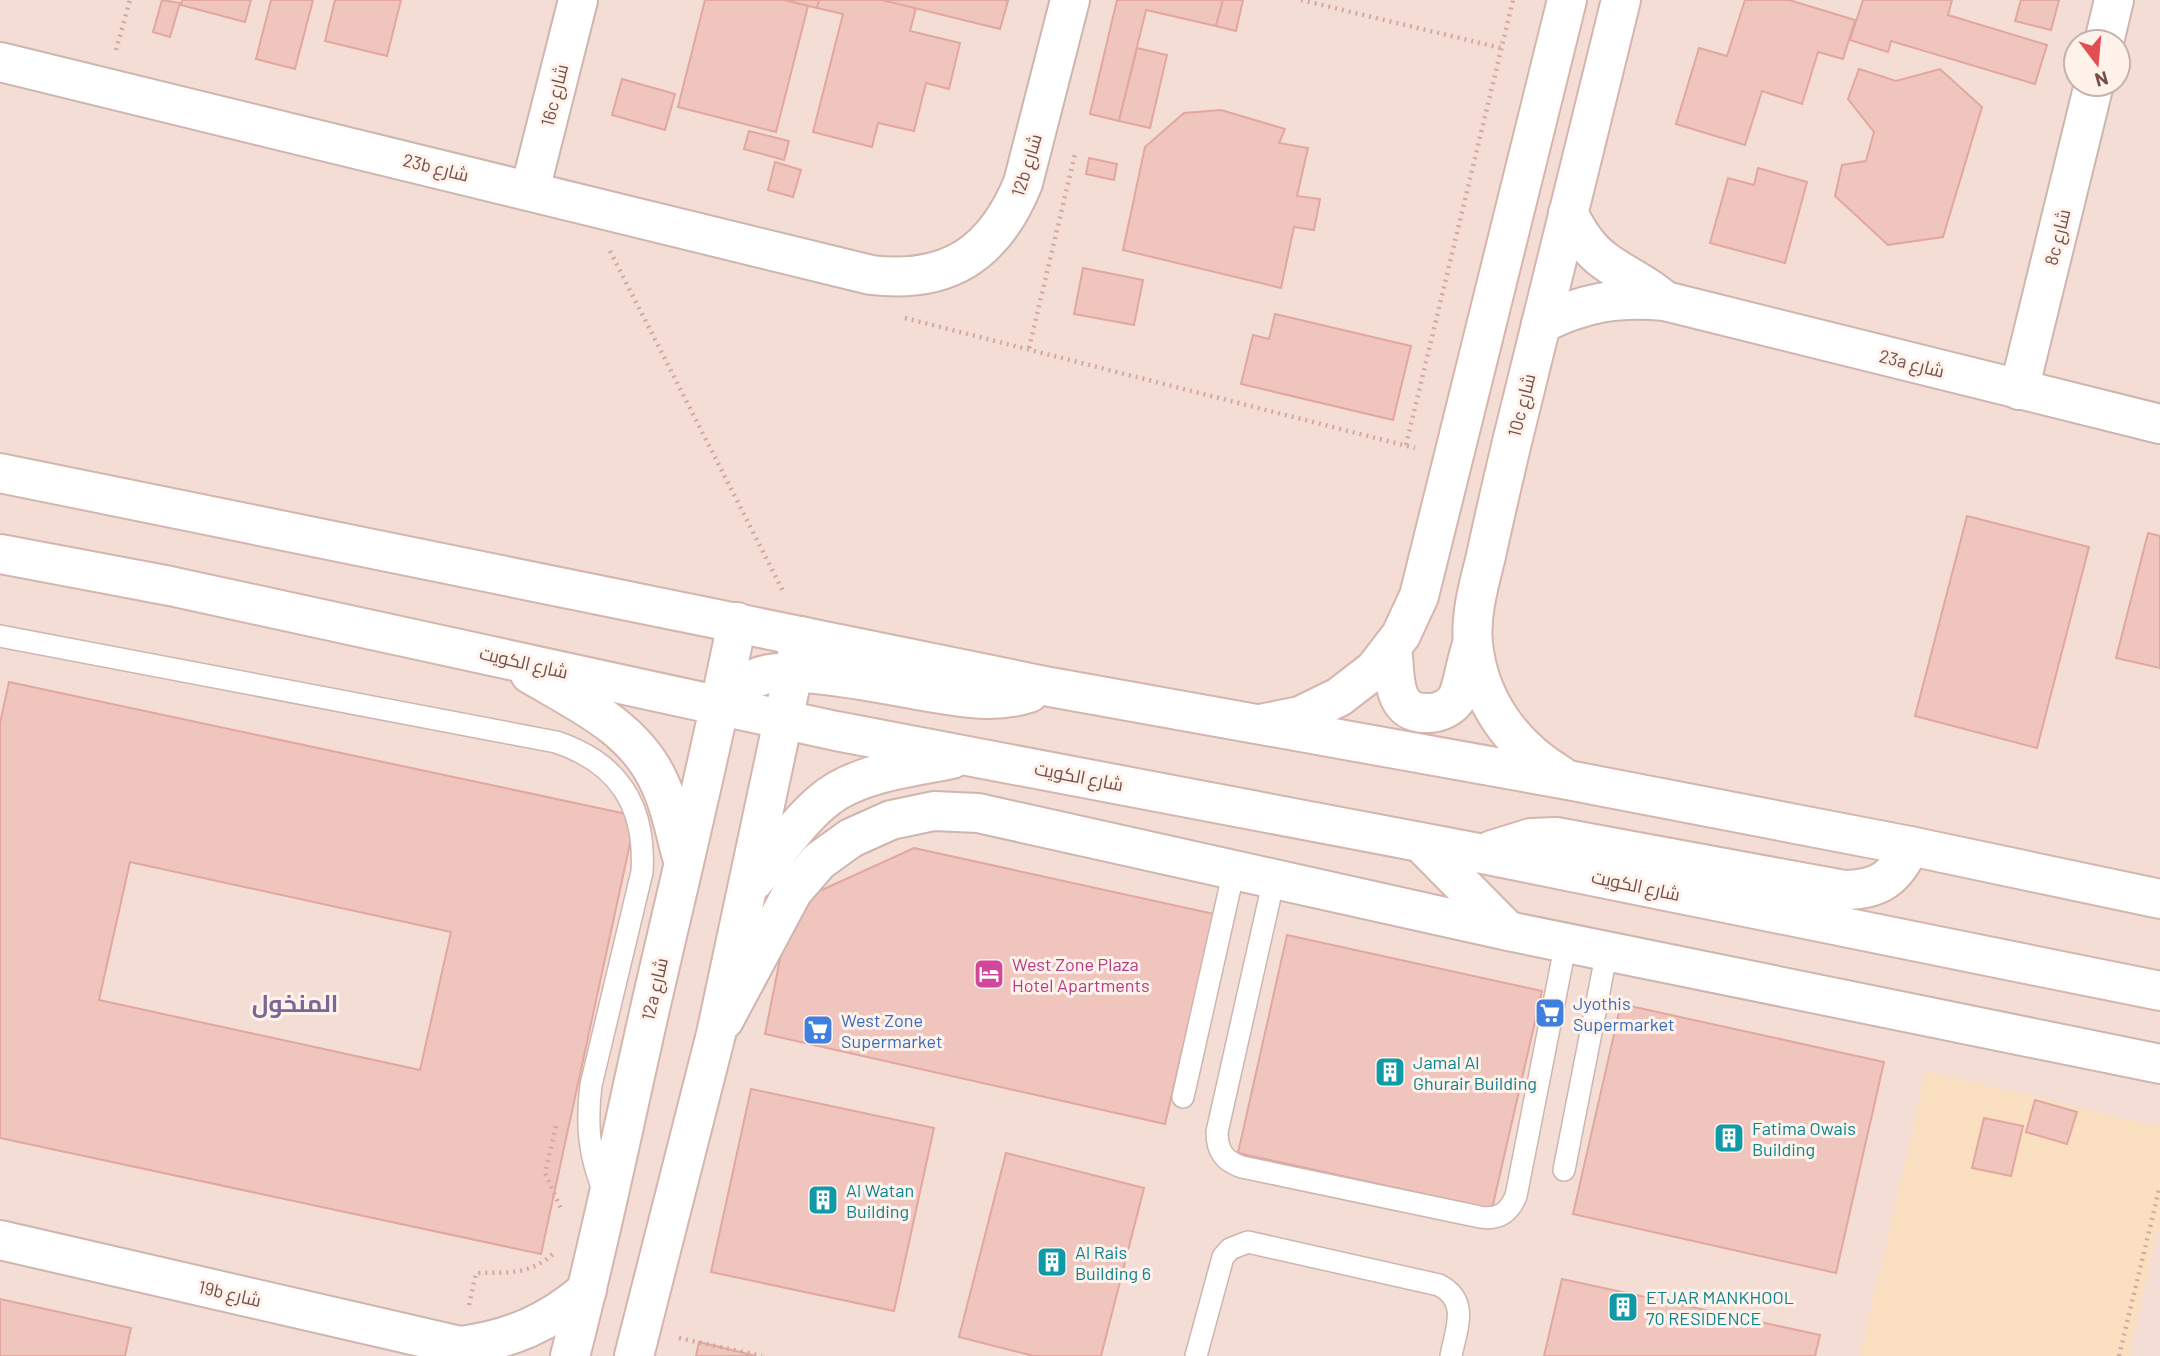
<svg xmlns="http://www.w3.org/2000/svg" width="2160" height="1356" viewBox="0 0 2160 1356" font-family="Barlow,Cairo,sans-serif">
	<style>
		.residential { fill: #f3ddd4; fill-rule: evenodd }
		.sand { fill: #fadfc1 }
		.building { fill: #f0c5be; stroke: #e2a79e; stroke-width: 2; fill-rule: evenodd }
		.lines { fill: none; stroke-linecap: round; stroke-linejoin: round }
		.lane-casing { stroke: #cfb5af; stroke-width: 24 }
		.street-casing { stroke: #cfb5af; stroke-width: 42 }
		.secondary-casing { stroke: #d5b5ae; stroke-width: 42 }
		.path { stroke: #d5a8a1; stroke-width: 4.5; stroke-dasharray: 2 5; stroke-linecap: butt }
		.lane { stroke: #fff; stroke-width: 21 }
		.street { stroke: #fff; stroke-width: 38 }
		.secondary { stroke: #fff; stroke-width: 38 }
		.labels { text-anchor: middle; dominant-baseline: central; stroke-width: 6; stroke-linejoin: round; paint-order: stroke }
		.street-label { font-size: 18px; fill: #744f4b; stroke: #fef2eb }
		.hotel-label { font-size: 18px; fill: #b23c85; stroke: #fef2eb; text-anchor: start }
		.shop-label { font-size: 18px; fill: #366cbe; stroke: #fef2eb; text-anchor: start }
		.culture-label { font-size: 18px; fill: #0d838f; stroke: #fef2eb; text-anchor: start }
		.district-label { font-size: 24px; font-weight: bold; fill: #7a6797; stroke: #fef2eb }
	</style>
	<rect width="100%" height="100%" fill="#fcede5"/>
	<path class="residential" d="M0,0H2160V1356H0ZM2076,42H2118V84H2076Z"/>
	<path class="sand" d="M1926,1071L2160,1127V1220L2129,1356H1860Z"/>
	<g class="building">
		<path d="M162,0L180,3L170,37L153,32Z"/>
		<path d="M182,0H251L245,22L181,5Z"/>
		<path d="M271,0H313L295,69L256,59Z"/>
		<path d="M335,0H401L387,56L325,41Z"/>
		<path d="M705,0H785L808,6L776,132L678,107Z"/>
		<path d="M785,0H819L817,8Z"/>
		<path d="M819,0H882L916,8L910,31L960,43L949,89L926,83L914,131L878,123L872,147L813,132L843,14L817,8Z"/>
		<path d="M882,0H1004L1008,1L1000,29Z"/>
		<path d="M1117,0H1223L1216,26L1146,10L1119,121L1090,114Z"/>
		<path d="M1223,0H1243L1236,31L1216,26Z"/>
		<path d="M1745,0H1789L1855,20L1843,59L1818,52L1802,104L1762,91L1745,145L1676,124L1699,48L1727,56Z"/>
		<path d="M1863,0H1952L1948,15L2047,45L2035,84L1891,41L1888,52L1850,40Z"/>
		<path d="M2021,0H2059L2051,30L2015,21Z"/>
		<path d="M1137,48L1167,55L1150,128L1119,121Z"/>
		<path d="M1859,69L1896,81L1940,69L1982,107L1943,237L1888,245L1835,196L1842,165L1866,161L1874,132L1848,99Z"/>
		<path d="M622,79L675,94L665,130L612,115Z"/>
		<path d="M1221,110L1285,129L1279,143L1308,148L1297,196L1320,199L1314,230L1294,227L1281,288L1123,250L1145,147L1184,113Z"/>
		<path d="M749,131L789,141L784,160L744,149Z"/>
		<path d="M1089,158L1117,164L1114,180L1086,174Z"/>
		<path d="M775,162L801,170L793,197L768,190Z"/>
		<path d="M1758,168L1807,182L1785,263L1710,243L1728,178L1754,185Z"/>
		<path d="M1083,268L1143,280L1134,325L1074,314Z"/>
		<path d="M1275,314L1411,346L1393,420L1241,384L1253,335L1269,339Z"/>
		<path d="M1967,516L2089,547L2037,748L1915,716Z"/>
		<path d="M2148,533L2160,536V668L2116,658Z"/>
		<path d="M9,682L636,816L541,1254L0,1138V723ZM130,862L451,932L420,1070L99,1000Z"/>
		<path d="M914,848L1214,914L1165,1124L765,1034L791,904Z"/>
		<path d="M1287,935L1542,991L1492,1209L1238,1153Z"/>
		<path d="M1621,1004L1884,1062L1836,1273L1573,1214Z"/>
		<path d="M751,1089L934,1128L894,1311L711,1272Z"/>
		<path d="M2035,1100L2077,1112L2067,1144L2026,1132Z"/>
		<path d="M1984,1118L2023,1126L2011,1176L1972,1168Z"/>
		<path d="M1006,1153L1144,1188L1101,1356H1034L959,1337Z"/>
		<path d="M1562,1279L1820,1335L1815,1356H1544Z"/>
		<path d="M0,1299L131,1328L125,1356H0Z"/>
		<path d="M699,1342L756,1356H696Z"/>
	</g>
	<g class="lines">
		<g class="lane-casing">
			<g id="lane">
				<path d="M0,636L556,742C619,763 646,806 642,872L591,1085C586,1125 589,1157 605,1194"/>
				<path d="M1274,879L1217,1132C1217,1151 1224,1161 1242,1167L1480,1217C1498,1220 1509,1213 1516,1196L1566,942"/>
				<path d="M1183,1097L1234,870"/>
				<path d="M1564,1170L1607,951"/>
				<path d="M1196,1356L1223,1257L1230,1249L1248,1242L1439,1285C1470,1301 1456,1329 1451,1356"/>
			</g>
		</g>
		<g class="street-casing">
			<g id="street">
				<path d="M2104,42L2114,0"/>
				<path d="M0,62L871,275C948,284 994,254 1023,183L1070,0"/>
				<path d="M530,190L578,0"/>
				<path d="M1568,213C1578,232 1588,249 1605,261C1625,276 1647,284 1665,301"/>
				<path d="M1541,324C1584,302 1617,297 1665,301L2160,424"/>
				<path d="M2019,390L2094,84"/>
				<path d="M724,1020L793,891L819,861L851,838L891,820L934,811L978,813L1508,931L2160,1064"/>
				<path d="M0,1240L460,1346C509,1340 549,1323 587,1290"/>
			</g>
		</g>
		<g class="secondary-casing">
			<g id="secondary">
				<path d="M0,473L1050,687L1568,780L1910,846L2160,899"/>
				<path d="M0,554L170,586L836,731L1483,854L2160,991"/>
				<path d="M1392,647C1396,673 1389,715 1429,713C1440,713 1451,707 1457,698C1463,686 1466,660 1472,645"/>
				<path d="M530,674C579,703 636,728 660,784C671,807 675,833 682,857"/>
				<path d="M720,707C730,696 740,685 753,679C773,670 795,672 816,674C850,677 884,684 917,690C955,696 992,705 1029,693"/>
				<path d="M1265,723L1300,716L1339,697L1374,670L1401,635L1419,596L1567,0"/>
				<path d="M1560,775C1512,746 1479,701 1473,644C1470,615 1479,584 1486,556C1494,518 1503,480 1512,442C1548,295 1585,147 1621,0"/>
				<path d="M1420,842L1508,931"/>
				<path d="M1492,850L1531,838L1556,837L1844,890C1879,890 1896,878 1910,846"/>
				<path d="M753,882C777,854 805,810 837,791C871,771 914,767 952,759"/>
				<path d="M570,1356C601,1238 625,1118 652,1000C681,874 712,749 737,622"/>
				<path d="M634,1356L716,1034L801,636"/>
			</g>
		</g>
		<g class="path">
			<path d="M1301,0L1501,48"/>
			<path d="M116,50L130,0"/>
			<path d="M610,251L784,593"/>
			<path d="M905,318L1415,448"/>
			<path d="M1029,348L1075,154"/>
			<path d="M1406,445L1513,0"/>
			<path d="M556,1126L545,1173L562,1211"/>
			<path d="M469,1305L476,1273C508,1272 530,1276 555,1252"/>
			<path d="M679,1338L762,1356"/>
			<path d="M2119,1356L2160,1186"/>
		</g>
		<use href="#lane" class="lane"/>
		<use href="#street" class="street"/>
		<use href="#secondary" class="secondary"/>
	</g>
	<defs>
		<g id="hotel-square" transform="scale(1.575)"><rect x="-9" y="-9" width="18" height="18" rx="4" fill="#d1479c" stroke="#fef2eb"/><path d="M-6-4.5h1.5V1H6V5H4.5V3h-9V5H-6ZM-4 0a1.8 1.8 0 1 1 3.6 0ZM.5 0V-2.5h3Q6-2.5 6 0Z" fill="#fff"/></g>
		<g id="supermarket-square" transform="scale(1.575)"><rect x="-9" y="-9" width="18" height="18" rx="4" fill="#3f7fe0" stroke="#fef2eb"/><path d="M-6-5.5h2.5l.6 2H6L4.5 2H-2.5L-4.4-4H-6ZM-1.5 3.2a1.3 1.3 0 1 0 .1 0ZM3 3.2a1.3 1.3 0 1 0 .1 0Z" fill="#fff"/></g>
		<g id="building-square" transform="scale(1.575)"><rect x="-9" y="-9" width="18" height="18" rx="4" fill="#0f9aa8" stroke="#fef2eb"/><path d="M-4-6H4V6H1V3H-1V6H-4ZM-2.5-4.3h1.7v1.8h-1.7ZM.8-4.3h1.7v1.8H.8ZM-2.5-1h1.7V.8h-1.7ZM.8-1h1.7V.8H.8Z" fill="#fff"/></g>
	</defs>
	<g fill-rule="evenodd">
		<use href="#hotel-square" x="989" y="974"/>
		<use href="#supermarket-square" x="1550" y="1013"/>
		<use href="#supermarket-square" x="818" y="1030"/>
		<use href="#building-square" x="1390" y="1072"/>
		<use href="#building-square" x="1729" y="1138"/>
		<use href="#building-square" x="823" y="1200"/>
		<use href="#building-square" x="1052" y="1262"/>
		<use href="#building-square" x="1623" y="1307"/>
	</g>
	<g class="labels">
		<g class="street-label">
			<text transform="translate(554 95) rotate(-76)">16c شارع</text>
			<text transform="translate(1026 165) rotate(-73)">12b شارع</text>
			<text transform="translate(436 167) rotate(14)">23b شارع</text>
			<text transform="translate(2057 237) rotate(-76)">8c شارع</text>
			<text transform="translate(1912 363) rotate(14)">23a شارع</text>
			<text transform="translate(1521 405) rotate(-76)">10c شارع</text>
			<text transform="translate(524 662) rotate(13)">شارع الكويت</text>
			<text transform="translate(1079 776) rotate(11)">شارع الكويت</text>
			<text transform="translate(1636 885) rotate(12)">شارع الكويت</text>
			<text transform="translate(654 989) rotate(-77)">12a شارع</text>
			<text transform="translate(230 1293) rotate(13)">19b شارع</text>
		</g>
		<g class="hotel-label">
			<text x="1012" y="964">West Zone Plaza<tspan x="1012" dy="21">Hotel Apartments</tspan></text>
		</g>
		<g class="shop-label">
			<text x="1573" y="1003">Jyothis<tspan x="1573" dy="21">Supermarket</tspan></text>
			<text x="841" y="1020">West Zone<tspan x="841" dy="21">Supermarket</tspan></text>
		</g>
		<g class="culture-label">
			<text x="1413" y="1062">Jamal Al<tspan x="1413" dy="21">Ghurair Building</tspan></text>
			<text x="1752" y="1128">Fatima Owais<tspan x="1752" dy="21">Building</tspan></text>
			<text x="846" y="1190">Al Watan<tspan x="846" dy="21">Building</tspan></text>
			<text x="1075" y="1252">Al Rais<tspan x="1075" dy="21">Building 6</tspan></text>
			<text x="1646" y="1297">ETJAR MANKHOOL<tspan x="1646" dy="21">70 RESIDENCE</tspan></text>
		</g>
		<g class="district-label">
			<text x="295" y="1002">المنخول</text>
		</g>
	</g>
	<g transform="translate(2097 63) rotate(164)"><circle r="33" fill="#fef2eb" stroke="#c7b1ab" stroke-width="2"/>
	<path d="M0-5L12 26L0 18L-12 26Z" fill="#e24e52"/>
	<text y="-10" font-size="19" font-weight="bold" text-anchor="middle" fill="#744f4b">N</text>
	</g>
</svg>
